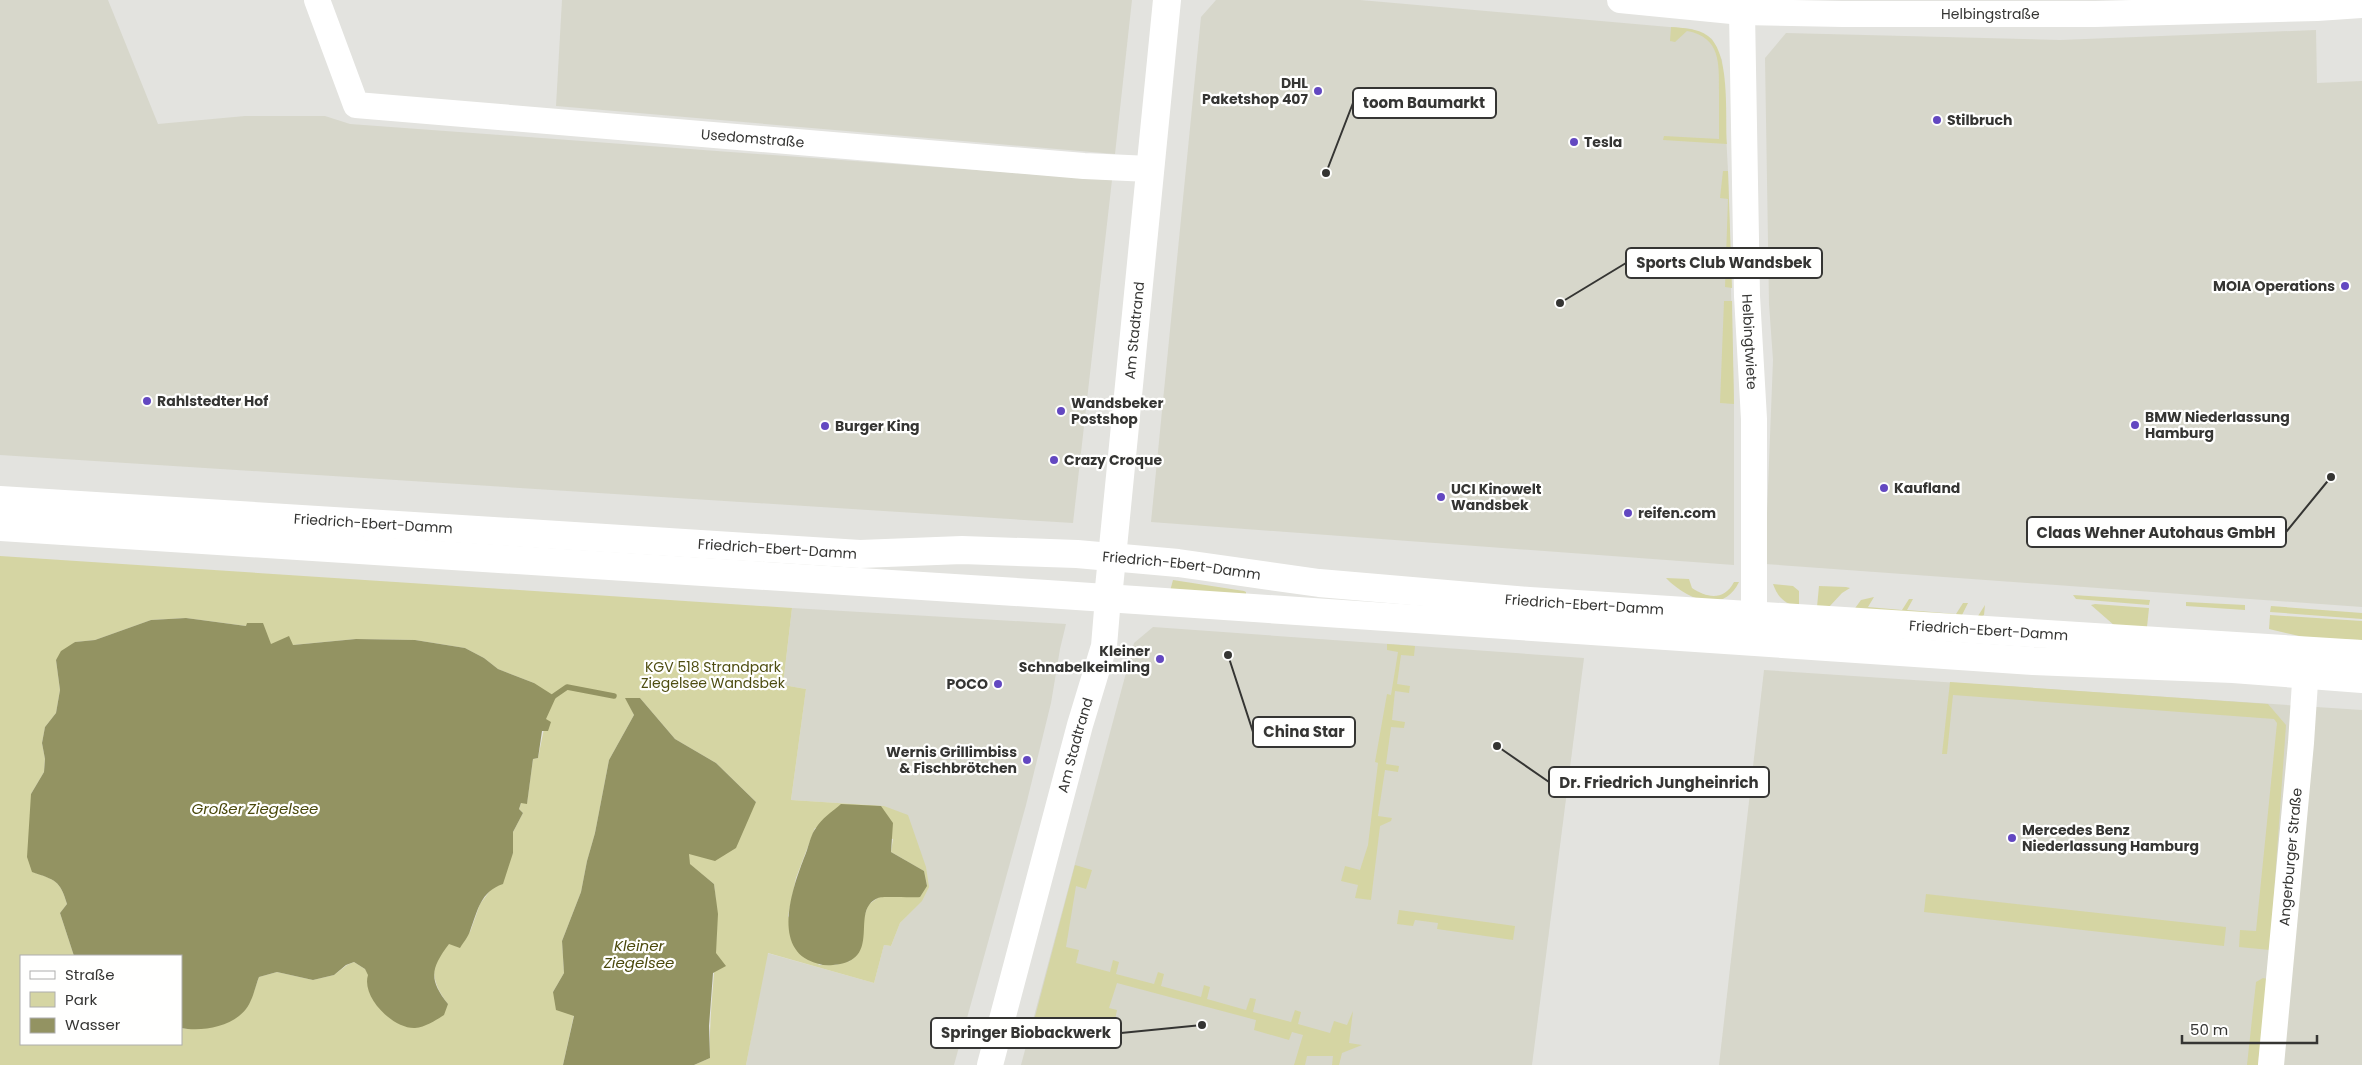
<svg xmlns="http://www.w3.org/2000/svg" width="2362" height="1065" viewBox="0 0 2362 1065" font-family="Poppins,sans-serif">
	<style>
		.built { fill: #d7d7cb }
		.green { fill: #d5d5a3; fill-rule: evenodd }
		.water { fill: #939362 }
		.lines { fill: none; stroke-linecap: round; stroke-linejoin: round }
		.stream { stroke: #939362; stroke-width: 5.5 }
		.minor { stroke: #fff; stroke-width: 26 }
		.major { stroke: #fff; stroke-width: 28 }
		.poi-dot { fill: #6348c1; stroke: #fffffe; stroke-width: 2 }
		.labels { text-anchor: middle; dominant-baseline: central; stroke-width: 4.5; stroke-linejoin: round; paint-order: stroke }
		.street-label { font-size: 14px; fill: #353533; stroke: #fffffe }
		.poi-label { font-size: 14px; font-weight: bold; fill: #353533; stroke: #fffffe; text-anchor: start }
		.park-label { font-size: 14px; fill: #4e4d11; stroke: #fffffe }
		.water-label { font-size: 15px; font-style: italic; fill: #4b490c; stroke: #fffffe }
		.leader { fill: none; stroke: #353533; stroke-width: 2 }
		.callout-dot { fill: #353533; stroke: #fffffe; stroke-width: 2 }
		.callout { fill: #fffffe; stroke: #353533; stroke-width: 2 }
		.callout-label { font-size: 15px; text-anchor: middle; font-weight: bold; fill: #353533 }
	</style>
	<rect width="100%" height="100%" fill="#e3e3df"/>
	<g class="built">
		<path d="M0,0H108L158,124L245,116H325L350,124L1112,180L1073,523L0,455Z"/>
		<path d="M562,0H1132L1115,154L556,106Z"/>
		<path d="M1216,0H1360L1692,29L1712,39L1722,60L1728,171L1734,404V565L1151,522L1201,17Z"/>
		<path d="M2316,30L2317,83L2362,81V607L1765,564L1773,360L1769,304L1765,58L1786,33L2060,40Z"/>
		<path d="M792,608L1066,624L1060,649L1051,703L1026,805L954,1065H746L767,953L874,983L884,945L891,946L900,923L921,901L884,806L791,800L806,689L783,685Z"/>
		<path d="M1153,627L1584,658L1532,1065H1021L1134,643Z"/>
		<path d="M1764,670L2362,710V1065H1719Z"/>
	</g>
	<g class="green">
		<path d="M1671,27C1683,28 1697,28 1708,36C1731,53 1725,117 1727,144L1663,140L1664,136L1719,139C1719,123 1719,108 1719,92C1719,64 1721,37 1687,31L1675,42L1670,41Z"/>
		<path d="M1723,171H1728L1732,288L1725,287L1728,199L1720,198Z"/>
		<path d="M1724,301H1732L1734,404L1720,403Z"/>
		<path d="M0,556L792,608L783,685L806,689L791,800L884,806L908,815L926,867L929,887L922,901L900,923L891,946L884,945L874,983L768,953L746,1065H694L710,1058C708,999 722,942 714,884L689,864V853L756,802L716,763L675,739L640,698H626L634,715L609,760L595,833L587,861L581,892L562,941L564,973L553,992L574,1015L563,1065H0ZM186,618L246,626L271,644L293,645L356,639L415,640L465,648L484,658L498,669L534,683L546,719L538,758L533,759L527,803H521L519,809L523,813L513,832V853L492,888L480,904L470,932C463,935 454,939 448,944C427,963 432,984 448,1004L369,975L365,969L354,962L347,965L334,975L313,980L277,972L259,977C247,1011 248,1014 213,1023C202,1026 192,1030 181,1028V1044H21V956H74L60,913L67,904C60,880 55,880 33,872L31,794L44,772L45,759L42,743L45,727L56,713L60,690L56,660L75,642L95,640L151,620ZM815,828L893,839L891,852L924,871L927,885L919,897H879L868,905L850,961L835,965H819L788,916L796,878Z"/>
		<path d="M1666,578L1689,579L1692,588C1707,598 1724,601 1734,582H1739C1723,616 1685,598 1666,578Z"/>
		<path d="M1173,580L1244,591L1246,592V595L1170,591Z"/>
		<path d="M1773,584L1793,586L1799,591V607C1785,604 1778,598 1773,584Z"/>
		<path d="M1819,586L1846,587L1850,588L1842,593L1829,607H1817Z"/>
		<path d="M2073,595L2150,600L2149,605L2076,599Z"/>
		<path d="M1874,597L1868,607L1902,610L1909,599H1913L1907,610L1956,614L1963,603H1968L1962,615L1978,616L1985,605L1984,615L1974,620L1853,611L1861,600Z"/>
		<path d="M2186,602L2245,605V610L2186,606Z"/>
		<path d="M2095,604L2149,608L2147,627L2115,626L2091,605Z"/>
		<path d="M2271,606L2362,613V619L2270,612Z"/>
		<path d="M2270,615L2362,621V640L2308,638L2269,629Z"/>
		<path d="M1387,644L1415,646L1414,656L1401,655L1397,684L1410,686L1409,693L1395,691L1392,720L1405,722L1404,728L1391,727L1386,764L1399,766L1398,772L1385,770L1378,816L1392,818L1391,821L1380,826L1371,900L1355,898L1358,885L1341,881L1345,866L1360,870L1368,845L1378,763L1375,762L1387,694L1391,695L1398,652L1387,650Z"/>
		<path d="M1950,682L2268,704L2286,725L2270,950L2239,947L2240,930L2256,931L2277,723L2274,719L1953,695L1947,754H1942Z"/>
		<path d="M1075,865L1092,870L1086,889L1076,886L1066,947L1079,950L1076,963L1110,972L1113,960L1119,962L1116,974L1154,984L1158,972L1164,974L1161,986L1201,997L1204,985L1210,987L1207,999L1246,1010L1250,998L1256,999L1253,1012L1291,1022L1295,1010L1301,1012L1298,1024L1330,1033L1334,1021L1347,1025L1353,1011L1349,1043L1362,1045L1342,1053L1339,1065H1332L1333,1056H1307L1305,1065H1294L1303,1035L1292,1032L1289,1040L1254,1030L1256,1020L1117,983L1109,1008L1117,1010L1115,1020L1107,1018L1101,1036L1089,1033L1086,1042L1035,1017Z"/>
		<path d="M1926,894L2226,927L2224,946L1924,912Z"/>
		<path d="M1399,910L1515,926L1513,940L1437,929L1438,923L1415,920L1413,926L1397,924Z"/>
		<path d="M2263,978L2267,979L2258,1065H2247L2256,982Z"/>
	</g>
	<g class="water">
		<path d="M186,618L246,626L247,623H263L271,644L289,636L293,645L356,639L415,640L465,648L484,658L498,669L534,683L556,697L546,719L551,722L548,731H542L538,758L533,759L527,804L521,803L519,809L523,813L513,832V853L503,884C480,892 478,910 470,931C468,937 463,943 460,948L449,944C431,968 428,979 448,1004L444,1015C436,1020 426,1027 415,1028C393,1029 361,997 368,975L365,969L354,962L346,965L334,975L313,980L277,972L259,977C255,987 253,1000 246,1009C232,1027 202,1032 181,1028V956H74L60,913L67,904C60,880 55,880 32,872L27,857L31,794L44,772L45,759L42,743L45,727L56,713L60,690L56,660L61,651L75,642L95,640L151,620Z"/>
		<path d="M625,698H640L675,739L716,763L756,802L736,848L715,861L689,854L690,864L714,884L718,914L716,953L726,966L713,973L709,1026L710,1058L694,1065H563L574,1016L556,1010L553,992L564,973L562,941L581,892L587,861L595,833L609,760L634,715Z"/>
		<path d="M841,804L881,806L893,823L891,852L924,871L927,886L920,897C911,898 882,896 878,898C848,910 885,961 833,965C823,966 817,964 808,960C772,941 795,881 806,853C809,845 811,834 816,828C821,819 833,811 841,804Z"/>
	</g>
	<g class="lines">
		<path class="stream" d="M554,696L567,687L614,696"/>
		<g class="minor">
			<path id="s1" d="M317,0L356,105L1084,166L1150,169"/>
			<path id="s2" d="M1620,0L1742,12L1843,14H2095L2317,8L2362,5"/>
			<path id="s3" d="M1742,12L1747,296L1754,419V638"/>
			<path id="s4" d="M990,1065L1080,725L1104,646L1108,598"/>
			<path id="s5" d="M2271,1065L2301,743L2307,652"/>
		</g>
		<g class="major">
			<path id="s6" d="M0,500L860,554L962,550L1077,554L1178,563L1319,583L1529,601L2362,654"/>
			<path d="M0,527L1047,594L2033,661L2233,669L2362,679"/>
			<path id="s7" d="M1108,598L1167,0"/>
		</g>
	</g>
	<g class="poi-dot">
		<circle cx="1318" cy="91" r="5"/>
		<circle cx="1937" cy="120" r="5"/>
		<circle cx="1574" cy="142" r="5"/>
		<circle cx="2345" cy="286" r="5"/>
		<circle cx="147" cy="401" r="5"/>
		<circle cx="1061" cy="411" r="5"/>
		<circle cx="2135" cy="425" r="5"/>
		<circle cx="825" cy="426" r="5"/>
		<circle cx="1054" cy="460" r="5"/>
		<circle cx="1884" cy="488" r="5"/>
		<circle cx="1441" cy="497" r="5"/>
		<circle cx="1628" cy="513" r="5"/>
		<circle cx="1160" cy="659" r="5"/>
		<circle cx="998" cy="684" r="5"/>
		<circle cx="1027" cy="760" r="5"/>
		<circle cx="2012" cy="838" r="5"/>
	</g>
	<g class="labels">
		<g class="street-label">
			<text stroke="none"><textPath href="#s2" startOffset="371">Helbingstraße</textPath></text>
			<text stroke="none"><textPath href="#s1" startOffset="510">Usedomstraße</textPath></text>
			<text stroke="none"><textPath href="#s7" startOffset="269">Am Stadtrand</textPath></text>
			<text stroke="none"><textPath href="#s3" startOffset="330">Helbingtwiete</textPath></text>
			<text stroke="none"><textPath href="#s6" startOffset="374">Friedrich-Ebert-Damm</textPath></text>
			<text stroke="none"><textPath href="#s6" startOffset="779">Friedrich-Ebert-Damm</textPath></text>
			<text stroke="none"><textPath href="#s6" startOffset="1184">Friedrich-Ebert-Damm</textPath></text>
			<text stroke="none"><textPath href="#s6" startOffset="1589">Friedrich-Ebert-Damm</textPath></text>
			<text stroke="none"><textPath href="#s6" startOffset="1994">Friedrich-Ebert-Damm</textPath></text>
			<text stroke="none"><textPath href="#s4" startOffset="331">Am Stadtrand</textPath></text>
			<text stroke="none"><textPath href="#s5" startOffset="209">Angerburger Straße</textPath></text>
		</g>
		<g class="poi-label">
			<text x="1308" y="83" text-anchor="end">DHL<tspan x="1308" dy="16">Paketshop 407</tspan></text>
			<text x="1947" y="120">Stilbruch</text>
			<text x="1584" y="142">Tesla</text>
			<text x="2335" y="286" text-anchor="end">MOIA Operations</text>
			<text x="157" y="401">Rahlstedter Hof</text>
			<text x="1071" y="403">Wandsbeker<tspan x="1071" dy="16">Postshop</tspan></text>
			<text x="2145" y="417">BMW Niederlassung<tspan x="2145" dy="16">Hamburg</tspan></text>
			<text x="835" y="426">Burger King</text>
			<text x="1064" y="460">Crazy Croque</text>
			<text x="1894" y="488">Kaufland</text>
			<text x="1451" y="489">UCI Kinowelt<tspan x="1451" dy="16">Wandsbek</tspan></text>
			<text x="1638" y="513">reifen.com</text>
			<text x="1150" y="651" text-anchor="end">Kleiner<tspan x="1150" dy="16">Schnabelkeimling</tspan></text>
			<text x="988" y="684" text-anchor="end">POCO</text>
			<text x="1017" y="752" text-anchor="end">Wernis Grillimbiss<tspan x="1017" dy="16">&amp; Fischbrötchen</tspan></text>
			<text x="2022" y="830">Mercedes Benz<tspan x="2022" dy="16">Niederlassung Hamburg</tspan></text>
		</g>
		<g class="park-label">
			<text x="713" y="667">KGV 518 Strandpark<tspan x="713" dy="16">Ziegelsee Wandsbek</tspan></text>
		</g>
		<g class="water-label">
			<text x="255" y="808">Großer Ziegelsee</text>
			<text x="639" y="945">Kleiner<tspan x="639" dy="17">Ziegelsee</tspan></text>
		</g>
	</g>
	<path class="leader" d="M1326 173L1353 103M1560 303L1626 263M2331 477L2286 532M1228 655L1253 732M1497 746L1549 782M1202 1025L1121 1033"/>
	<g class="callout-dot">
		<circle cx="1326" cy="173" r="5"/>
		<circle cx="1560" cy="303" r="5"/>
		<circle cx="2331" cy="477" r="5"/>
		<circle cx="1228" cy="655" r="5"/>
		<circle cx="1497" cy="746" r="5"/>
		<circle cx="1202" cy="1025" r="5"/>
	</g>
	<g class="callout">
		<rect x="1353" y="88" width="143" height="30" rx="5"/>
		<rect x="1626" y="248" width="196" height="30" rx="5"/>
		<rect x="2027" y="517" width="259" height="30" rx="5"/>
		<rect x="1253" y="717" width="102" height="30" rx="5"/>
		<rect x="1549" y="767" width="220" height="30" rx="5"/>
		<rect x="931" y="1018" width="190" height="30" rx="5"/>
	</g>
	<g class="callout-label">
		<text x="1424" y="108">toom Baumarkt</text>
		<text x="1724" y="268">Sports Club Wandsbek</text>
		<text x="2156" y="538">Claas Wehner Autohaus GmbH</text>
		<text x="1304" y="737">China Star</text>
		<text x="1659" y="788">Dr. Friedrich Jungheinrich</text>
		<text x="1026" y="1038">Springer Biobackwerk</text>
	</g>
	<rect x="20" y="955" width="162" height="90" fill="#fffffe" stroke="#aeaead"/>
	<rect x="30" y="971" width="25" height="8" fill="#ffffff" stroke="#aeaead"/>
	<text x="65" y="980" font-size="15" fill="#353533">Straße</text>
	<rect x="30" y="992" width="25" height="15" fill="#d5d5a3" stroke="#aeaead"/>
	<text x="65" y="1005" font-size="15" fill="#353533">Park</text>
	<rect x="30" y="1018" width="25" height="15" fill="#939362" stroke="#aeaead"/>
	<text x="65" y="1030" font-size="15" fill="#353533">Wasser</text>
	<path d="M2182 1035v8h135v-8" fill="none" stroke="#353533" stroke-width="2.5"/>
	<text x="2190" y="1035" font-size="15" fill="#353533" stroke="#fffffe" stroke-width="4" paint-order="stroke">50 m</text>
</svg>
